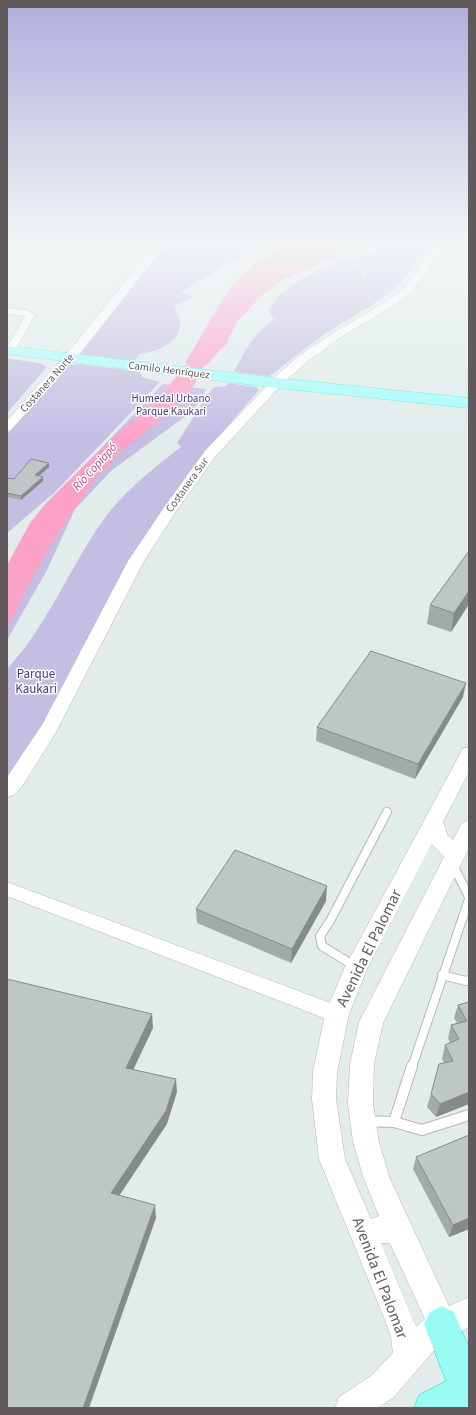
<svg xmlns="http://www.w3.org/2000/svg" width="476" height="1415" viewBox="0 0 476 1415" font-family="'Source Sans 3',sans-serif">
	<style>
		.green { fill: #c4bee3 }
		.water { fill: #fca2c7 }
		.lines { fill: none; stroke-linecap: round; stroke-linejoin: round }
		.river { fill: #fca2c7; fill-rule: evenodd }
		.service-far1-casing { stroke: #bcb4b6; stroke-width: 10 }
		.service-casing { stroke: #bcb4b6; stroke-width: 12 }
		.minor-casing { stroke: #bcb4b6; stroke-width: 1 }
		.tertiary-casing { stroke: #bcb4b6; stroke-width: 1 }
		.primary-casing { stroke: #5becd9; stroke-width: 1 }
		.trunk-casing { stroke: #08e5c1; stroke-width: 1 }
		.service-far1 { stroke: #fff; stroke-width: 8 }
		.service { stroke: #fff; stroke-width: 10 }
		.minor { fill: #fff; fill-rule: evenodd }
		.tertiary { fill: #fff; fill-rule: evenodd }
		.primary { fill: #a7fcfb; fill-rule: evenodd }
		.trunk { fill: #9afaf4; fill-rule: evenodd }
		.wall { fill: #a3aba9 }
		.shaded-wall { fill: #858b8a }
		.building { fill: #bec7c5; stroke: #858b8a }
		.labels { text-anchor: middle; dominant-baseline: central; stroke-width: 3; stroke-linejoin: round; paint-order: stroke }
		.far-street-label { font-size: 11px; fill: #625a5c; stroke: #fff }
		.far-park-label { font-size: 11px; fill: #463883; stroke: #fff }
		.far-water-label { font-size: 12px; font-style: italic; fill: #be466f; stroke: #fff }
		.park-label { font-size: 13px; fill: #463883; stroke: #fff }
		.near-street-label { font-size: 16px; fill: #625a5c; stroke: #fff }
	</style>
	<rect width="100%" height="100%" fill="#e1eceb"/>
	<g class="green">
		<path d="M167,243H261L181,292L194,298L174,306C176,311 179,316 180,321C182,343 156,352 139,354L135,361L80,354Z"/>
		<path d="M384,243H429L406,275L394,289L373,304L323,335L271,375L268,376L234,372C245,350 255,331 277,318H274L269,313C274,286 322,270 345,259L362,272L364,277L363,279L366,277V274L350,260L371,253Z"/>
		<path d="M7,358L43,364L46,368L7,413Z"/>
		<path d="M80,364L140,372L142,377L160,382L55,492L7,533V434L65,367L69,365Z"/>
		<path d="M228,383L256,387L259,390L213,443L72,675L7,785V669C48,625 69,568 104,519C124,491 154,468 181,447L177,443L208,394L214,387L226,386Z"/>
		<path d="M163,384L206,389L200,401L190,413L112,470L75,509L47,570L7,640V582L60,491Z"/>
	</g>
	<g class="water">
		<path d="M293,243H358L335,257L284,279L260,297L238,321L228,339L207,365L185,363C210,325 226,280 267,255C275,250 284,247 293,243Z"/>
		<path d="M178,377L197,379C188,403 137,437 117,455L110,465L97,476L56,537L31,580L7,629V565L30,523L46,503L106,444L133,420L155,404Z"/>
	</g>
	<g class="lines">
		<path class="river" d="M221,335L227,337L229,340L227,343L207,363L177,398L171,399L165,398L162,394L165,390C177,377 205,339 221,335Z"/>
		<g class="service-far1-casing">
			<g id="service-far1">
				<path d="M453,865L469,897"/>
				<path d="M356,967L322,946L320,936L330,921L387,812"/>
				<path d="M442,975L466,981L469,980"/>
				<path d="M412,1067L469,899"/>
			</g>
		</g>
		<g class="service-casing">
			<g id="service">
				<path d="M366,1121L394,1122L412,1066"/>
				<path d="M394,1122L422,1130L469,1115"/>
			</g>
		</g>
		<g class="minor-casing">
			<g id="minor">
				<path d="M7,308L27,310L35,315L15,350L10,353L7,352V347L25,316L7,314Z"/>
				<path d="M70,355L74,356L75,358L11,430L7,431V421L55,366Z"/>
				<path d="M7,882L344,1008L347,1014L344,1020L337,1023L7,896Z"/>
			</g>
		</g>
		<g class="tertiary-casing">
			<g id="tertiary">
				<path d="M156,243H167L74,361H66L64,358L66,355Z"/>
				<path d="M437,243H447L413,291L395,305L341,337L307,362L284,382L215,457L177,510L144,561L56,732L23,785L14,795L7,797V777L42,725L128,561L165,506L205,451L276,376L299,356L333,333L387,301L405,287Z"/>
				<path d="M469,747V772L443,822L448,836L453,840L462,823L469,820V848L383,1023L374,1064L373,1104L379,1142L390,1179L449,1306L469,1297V1327L442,1341L393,1398L377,1408H335L339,1397L371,1376L393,1353L391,1337L385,1320L319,1159L312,1099L313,1072L325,1014L345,967L460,754L462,749ZM432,844L444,857L359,1022L350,1064L348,1104L353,1142L364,1179L379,1216L371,1219L345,1159L336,1099L337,1072L349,1014L367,969ZM381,1243H390L425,1319L416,1327Z"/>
			</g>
		</g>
		<g class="primary-casing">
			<path id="primary" d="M7,346L277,378L469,398V408L277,388L7,354Z"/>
		</g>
		<g class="trunk-casing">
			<path id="trunk" d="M442,1306L454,1312L469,1348V1408H414L419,1395L446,1381L424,1324L430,1312Z"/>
		</g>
		<use href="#service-far1" class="service-far1"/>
		<use href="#service" class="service"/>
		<use href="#minor" class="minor"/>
		<use href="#tertiary" class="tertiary"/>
		<use href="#primary" class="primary"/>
		<use href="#trunk" class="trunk"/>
	</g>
	<g class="wall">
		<path d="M49,463V467L39,476L43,481L21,500L7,497V478L14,479Z"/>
		<path d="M469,551V604L451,632L427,624L430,605Z"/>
		<path d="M463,697L415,779L316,741L317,727Z"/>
		<path d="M326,901L291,963L197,923L196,909Z"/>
		<path d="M469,1002V1104L436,1117L427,1107L431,1094L444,1063L442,1059L445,1045L450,1043L448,1038L451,1025L457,1023L454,1018L458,1005Z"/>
		<path d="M469,1135V1229L449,1237L413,1169L416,1157Z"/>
	</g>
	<g class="shaded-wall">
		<path d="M49,463V467L36,478L35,475Z"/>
		<path d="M43,477V481L21,500V496Z"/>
		<path d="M469,591V604L451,632L454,613Z"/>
		<path d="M466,683L463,697L415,779L418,764Z"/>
		<path d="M327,886L326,901L291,963L292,949Z"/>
		<path d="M152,1014L153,1028L128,1081L126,1068Z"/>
		<path d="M176,1079L177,1092L167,1124L113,1205L111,1193Z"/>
		<path d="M469,1092V1104L436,1117L440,1104Z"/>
		<path d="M155,1205L156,1218L89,1408H83Z"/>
		<path d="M469,1218V1229L449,1237L453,1225Z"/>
	</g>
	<g class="building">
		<path d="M31,459L49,463L35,475L43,477L21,496L7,493V478L14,479Z"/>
		<path d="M469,551V591L454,613L430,605Z"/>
		<path d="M371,651L466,683L418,764L317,727Z"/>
		<path d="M235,850L327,886L292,949L196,909Z"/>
		<path d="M7,979L152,1014L126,1068L176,1079L166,1111L111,1193L155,1205L83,1408H7Z"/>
		<path d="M469,1002V1092L440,1104L431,1094L439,1064L453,1061L445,1045L459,1039L451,1025L467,1021L458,1005Z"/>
		<path d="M469,1135V1218L453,1225L416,1157Z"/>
	</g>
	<linearGradient id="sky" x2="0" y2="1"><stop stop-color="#b0addb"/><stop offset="0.55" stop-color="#f2f6f6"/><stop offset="1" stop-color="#f2f6f6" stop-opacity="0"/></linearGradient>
	<rect width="476" height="441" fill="url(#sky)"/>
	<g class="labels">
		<g class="far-street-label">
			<text transform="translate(169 370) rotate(7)">Camilo Henríquez</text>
			<text transform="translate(47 383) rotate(-48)">Costanera Norte</text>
			<text transform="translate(187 485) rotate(-54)">Costanera Sur</text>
		</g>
		<g class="far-park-label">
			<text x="171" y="398">Humedal Urbano<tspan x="171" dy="13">Parque Kaukari</tspan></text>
		</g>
		<g class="far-water-label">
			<text transform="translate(95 467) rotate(-48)">Río Copiapó</text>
		</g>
		<g class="park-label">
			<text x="36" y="674">Parque<tspan x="36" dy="15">Kaukari</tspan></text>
		</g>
		<g class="near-street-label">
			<text transform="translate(369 948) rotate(-64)">Avenida El Palomar</text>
			<text transform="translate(380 1278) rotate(69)">Avenida El Palomar</text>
		</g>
	</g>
	<rect width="476" height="1415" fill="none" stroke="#625a5c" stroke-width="16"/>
</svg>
